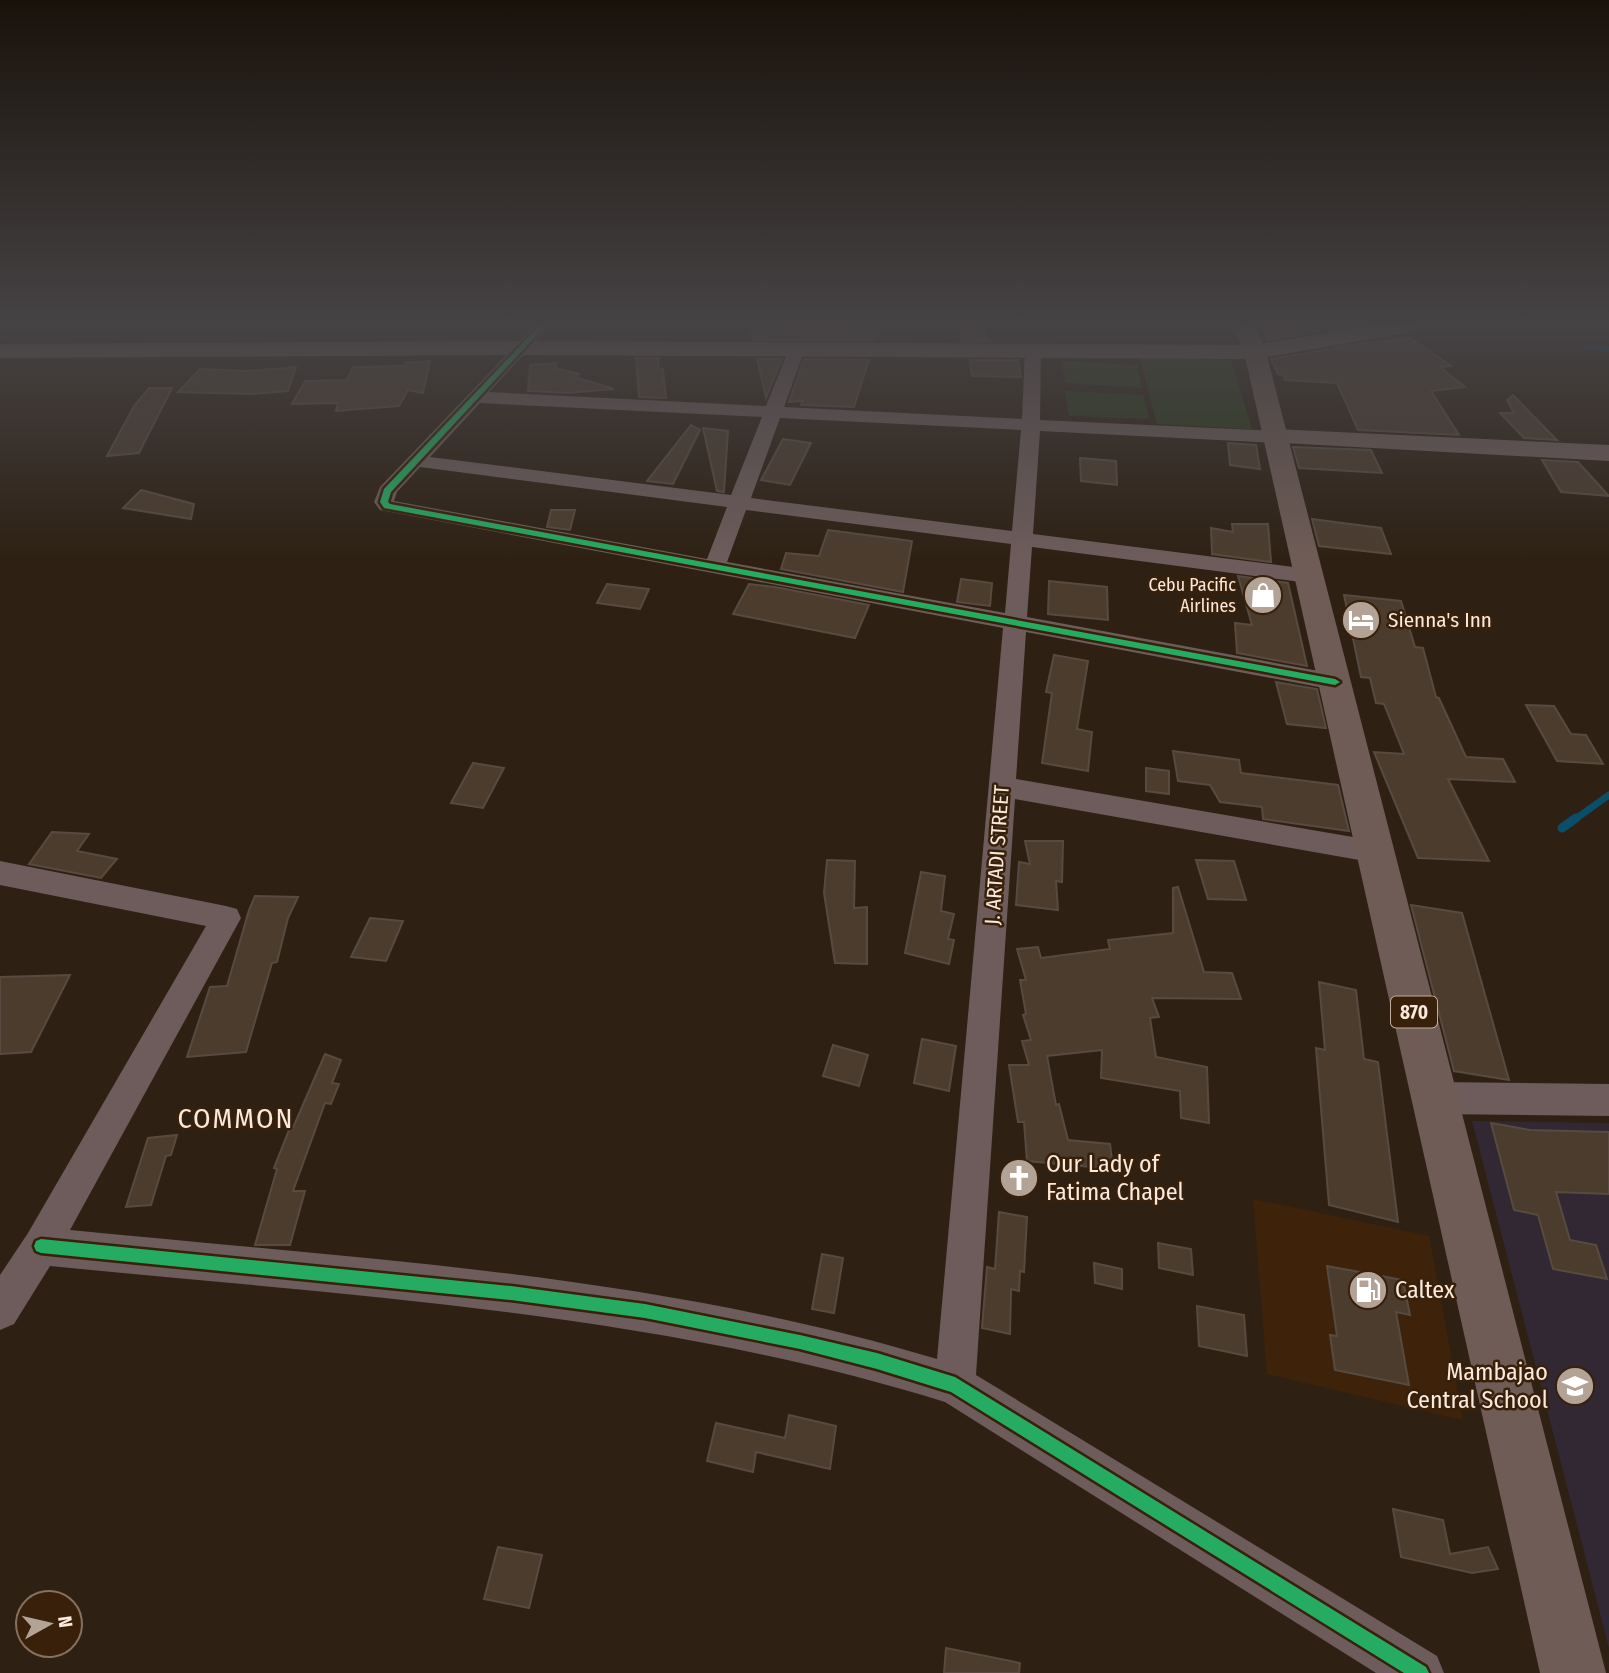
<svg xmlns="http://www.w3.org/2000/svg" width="1609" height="1673" viewBox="0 0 1609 1673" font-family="'Fira Sans Condensed',sans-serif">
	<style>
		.built { fill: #3e230a }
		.education { fill: #322833 }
		.green { fill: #2b3b1a }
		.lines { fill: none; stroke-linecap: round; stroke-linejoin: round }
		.stream-far2 { stroke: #094f6a; stroke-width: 5 }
		.stream-far1 { stroke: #094f6a; stroke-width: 7 }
		.stream { stroke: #094f6a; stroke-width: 9 }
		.building { fill: #4b3c2e; stroke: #574b41; stroke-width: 2 }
		.street { fill: #6d5c5b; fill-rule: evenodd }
		.secondary { fill: #705e5b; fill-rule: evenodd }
		.primary { fill: #6f5c56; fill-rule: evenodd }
		.cycleway-casing { stroke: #38200a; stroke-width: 5 }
		.cycleway { fill: #26ab63; fill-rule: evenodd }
		.labels { text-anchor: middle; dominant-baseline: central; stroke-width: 5; stroke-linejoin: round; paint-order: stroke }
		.far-poi-label { font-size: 18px; fill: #fae9dd; stroke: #38200a; text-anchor: end }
		.shield { fill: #38200a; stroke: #c0ad9e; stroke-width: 2 }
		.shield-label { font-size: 19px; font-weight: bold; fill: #fae9dd }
		.poi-label { font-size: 21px; fill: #fae9dd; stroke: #38200a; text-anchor: start }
		.street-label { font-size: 21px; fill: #fae9dd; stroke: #38200a }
		.near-poi-label { font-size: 24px; fill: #fae9dd; stroke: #38200a; text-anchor: start }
		.near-neighbourhood-label { font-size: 28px; letter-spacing: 2px; fill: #fae9dd; stroke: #38200a }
	</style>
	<rect width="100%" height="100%" fill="#2e2114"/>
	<path class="built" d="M1253,1199L1429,1236L1463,1420L1267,1374Z"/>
	<path class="education" d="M1472,1121L1609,1123V1648Z"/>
	<g class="green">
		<path d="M1140,358L1231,360L1252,429L1157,424Z"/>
		<path d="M1062,361L1137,365L1142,388L1065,383Z"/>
		<path d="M1065,391L1143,395L1149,419L1069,416Z"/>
	</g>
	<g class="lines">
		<path class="stream-far2" d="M1587,347L1609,349"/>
		<path class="stream-far1" d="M1574,820L1609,795"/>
		<path class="stream" d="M1562,828L1576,818"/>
	</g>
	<g class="building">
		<path d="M819,325H841L842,333L877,331L875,340H753L751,332L819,328Z"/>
		<path d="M958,325H983L986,338L991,341H962Z"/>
		<path d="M1265,325H1309L1320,331L1268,340Z"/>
		<path d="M1410,338L1451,366L1440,367L1465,387L1431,391L1459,435L1358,430L1337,383L1285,380L1283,375L1278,374L1271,359L1369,342Z"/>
		<path d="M636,358H659L658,369H663L666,398L639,397Z"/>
		<path d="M757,359H782L766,398Z"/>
		<path d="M804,359L869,360L854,407L801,405L803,401L789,402Z"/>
		<path d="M970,360H1018L1021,377L972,376Z"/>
		<path d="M430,361L423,393L408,390L399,406L336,411L338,403L292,404L305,381L347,380L353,367L405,366L406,363Z"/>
		<path d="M557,363L555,368L579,374L575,377L614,389L568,393L528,391L530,365Z"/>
		<path d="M296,367L288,391L252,394L178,392L200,369L247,371Z"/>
		<path d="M149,388H172L139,453L107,456L134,406Z"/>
		<path d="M1513,395L1548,431L1557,440L1524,438L1500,413H1514L1507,400Z"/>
		<path d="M691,425L700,430L673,484L647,481Z"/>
		<path d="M703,428L728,431L724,492L717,491Z"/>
		<path d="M783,439L811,443L790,485L761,480Z"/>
		<path d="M1228,443L1256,445L1260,469L1230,465Z"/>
		<path d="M1293,447L1371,450L1382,473L1299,468Z"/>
		<path d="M1080,458L1116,461L1117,485L1081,481Z"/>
		<path d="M1542,460L1578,462L1609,496L1561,492Z"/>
		<path d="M141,490L194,504L191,519L123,508Z"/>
		<path d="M551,510H575L570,530L547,527Z"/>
		<path d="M1312,519L1381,528L1391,554L1319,546Z"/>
		<path d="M1232,524H1268L1271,562L1212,554L1211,528L1233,532Z"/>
		<path d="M828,530L912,541L903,592L781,569L786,553L819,556Z"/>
		<path d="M1238,576L1288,583L1307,666L1237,653L1235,623L1252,625Z"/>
		<path d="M961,579L992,583L990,606L957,602Z"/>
		<path d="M1049,581L1107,587L1108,620L1048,614Z"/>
		<path d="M607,584L649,589L640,609L597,603Z"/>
		<path d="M749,584L775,587L869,605L855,638L733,614Z"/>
		<path d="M1344,595L1401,601L1415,647L1423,648L1436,697L1439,698L1466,757L1503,759L1515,782L1448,779L1489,861L1418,858L1374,752L1404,754L1384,704L1376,703L1370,678L1361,677Z"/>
		<path d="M1054,655L1088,661L1077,729L1092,732L1088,771L1042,763L1052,693L1046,692Z"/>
		<path d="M1276,682L1317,689L1326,728L1287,724Z"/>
		<path d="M1526,705L1554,706L1571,734L1586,735L1603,764L1557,761Z"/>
		<path d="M1173,751L1239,760L1241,773L1338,785L1349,831L1263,819L1262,807L1220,802L1210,785L1178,781Z"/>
		<path d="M473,763L504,768L483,808L451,803Z"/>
		<path d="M1146,768L1169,771V794L1146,791Z"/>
		<path d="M52,832L89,834L77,851L117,859L101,878L29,864Z"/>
		<path d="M1025,841H1063L1062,882L1056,881L1058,910L1016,905L1019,862L1030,864Z"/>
		<path d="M827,860L855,861L854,908L867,907V964L835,963L824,893Z"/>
		<path d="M1196,860L1234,861L1246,900L1208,899Z"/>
		<path d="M921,872L945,876L941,911L954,914L948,939L954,940L949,964L905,953Z"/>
		<path d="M1178,887L1204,972L1232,973L1241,999L1152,998L1159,1017L1150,1018L1156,1057L1207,1067L1209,1123L1181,1118L1180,1091L1101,1078L1102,1050L1047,1056L1056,1105L1059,1104L1068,1140L1110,1144L1113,1169L1027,1161L1024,1122H1018L1009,1065H1029L1022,1041L1031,1040L1023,1015L1026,1014L1020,980H1026L1017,949L1038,947L1041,958L1110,949L1108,940L1173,933V888Z"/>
		<path d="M255,896L298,897L288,918L277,962L272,963L246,1052L187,1057L210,987L227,986L249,910Z"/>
		<path d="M1411,905L1462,913L1509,1080L1454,1071Z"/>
		<path d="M370,918L403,921L386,961L351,957Z"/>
		<path d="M70,975L31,1052L0,1054V977Z"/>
		<path d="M1319,982L1356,990L1364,1059L1378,1062L1398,1222L1329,1205L1316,1048L1325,1050Z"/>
		<path d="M922,1039L956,1046L949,1091L914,1083Z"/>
		<path d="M833,1045L868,1055L859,1086L823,1076Z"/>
		<path d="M325,1054L341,1060L332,1083L339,1084L331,1104L325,1103L293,1191H305L290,1245H255L277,1169L274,1168L289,1130H292Z"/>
		<path d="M1491,1123L1530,1130L1609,1132V1194L1556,1192L1570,1240L1596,1245L1607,1279L1553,1269L1538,1215L1514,1210Z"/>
		<path d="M177,1135L171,1155L166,1156L151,1205L126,1207L148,1138Z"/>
		<path d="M999,1212L1027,1217L1024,1272L1020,1271L1019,1291L1011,1289L1010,1334L982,1328L987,1267L995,1269Z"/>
		<path d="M1158,1243L1191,1249L1193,1275L1159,1268Z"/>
		<path d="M822,1254L843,1258L834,1313L812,1309Z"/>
		<path d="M1094,1263L1122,1269V1289L1095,1283Z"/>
		<path d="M1327,1266L1403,1280L1410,1315L1396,1312L1409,1385L1335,1370L1330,1335L1337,1336Z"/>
		<path d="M1197,1306L1244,1315L1247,1356L1199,1346Z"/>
		<path d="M789,1415L836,1426L830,1469L756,1452L753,1472L707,1461L716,1423L785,1438Z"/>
		<path d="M1393,1509L1443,1520L1450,1554L1488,1547L1498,1569L1472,1573L1401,1557Z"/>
		<path d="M498,1547L542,1555L529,1608L484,1599Z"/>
		<path d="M946,1648L1020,1663L1019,1673H944Z"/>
	</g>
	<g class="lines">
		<g class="street">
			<path d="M535,325H551L489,392L766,406L789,349L797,344L805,349L784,407L1022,419L1025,350L1033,345L1041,350L1040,420L1275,431L1284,437L1275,443L1040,431L1033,534L1309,569L1317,571L1320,576L1317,581L1309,583L1032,547L1027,617L1335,674L1344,676L1347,682L1344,688L1335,690L1026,632L1016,779L1376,841L1386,844L1390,852L1386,860L1376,863L1015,799L976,1375L1437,1656L1444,1673H1376L945,1402C655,1312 351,1296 50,1266L14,1324L0,1330V1275L28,1233L206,926L0,885V861L226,906L237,909L241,918L70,1230C361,1259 656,1274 937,1359L1003,628L380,510L374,502L380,487ZM480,403L762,417L731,495L430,457ZM780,418L1021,430L1012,531L751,498ZM420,467L727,507L707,559L394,501L397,492ZM746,510L1011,544L1005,613L727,562Z"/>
			<path d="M1435,1082L1609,1084V1116L1435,1114L1423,1109L1418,1098L1423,1087Z"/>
		</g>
		<g class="secondary">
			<path d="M1375,325H1422L1419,330L1411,332L1255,359L521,355L0,358V344L521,341L1255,345Z"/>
			<path d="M1275,429L1609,445V461L1266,442L1262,437L1266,432Z"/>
		</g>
		<path class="primary" d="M1232,325H1254L1266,352L1606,1673H1540L1244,352Z"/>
		<g class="cycleway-casing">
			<g id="cycleway">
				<path d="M540,325H546L391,492L388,502L390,504L1335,679L1340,682L1335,685L384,508L380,502L384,489Z"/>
				<path d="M41,1239L511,1286L645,1304L800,1335L877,1353L955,1377L1426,1667L1429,1673H1404L951,1392L877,1369L800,1349L645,1318L511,1300L41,1253L36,1251L34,1246L36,1241Z"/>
			</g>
		</g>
		<use href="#cycleway" class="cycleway"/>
	</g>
	<linearGradient id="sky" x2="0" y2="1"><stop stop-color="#19120b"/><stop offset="0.58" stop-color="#464345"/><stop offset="1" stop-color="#464345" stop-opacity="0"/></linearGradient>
	<rect width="1609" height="559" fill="url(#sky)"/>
	<defs>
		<g id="shop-disc" transform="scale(2.0125)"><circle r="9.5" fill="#b3a397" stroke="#38200a"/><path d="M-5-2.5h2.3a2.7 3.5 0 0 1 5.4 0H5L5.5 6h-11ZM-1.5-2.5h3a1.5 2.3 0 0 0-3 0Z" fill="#fff"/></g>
		<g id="hotel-disc" transform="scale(2.0125)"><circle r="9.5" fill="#b3a397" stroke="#38200a"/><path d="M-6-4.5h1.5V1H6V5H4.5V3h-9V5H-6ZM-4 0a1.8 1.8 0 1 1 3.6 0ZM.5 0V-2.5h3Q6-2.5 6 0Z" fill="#fff"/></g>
		<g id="church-disc" transform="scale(2.0125)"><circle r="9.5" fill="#b3a397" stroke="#38200a"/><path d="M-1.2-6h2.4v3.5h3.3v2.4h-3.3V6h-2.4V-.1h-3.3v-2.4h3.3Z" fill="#fff"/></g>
		<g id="fuel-disc" transform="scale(2.0125)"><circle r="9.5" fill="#b3a397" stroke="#38200a"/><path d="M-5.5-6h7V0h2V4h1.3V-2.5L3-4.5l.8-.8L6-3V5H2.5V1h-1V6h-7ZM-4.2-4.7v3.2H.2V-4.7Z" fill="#fff"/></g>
		<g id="school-disc" transform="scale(2.0125)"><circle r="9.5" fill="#b3a397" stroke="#38200a"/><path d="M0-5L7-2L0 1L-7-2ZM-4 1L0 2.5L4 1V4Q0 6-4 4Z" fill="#fff"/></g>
	</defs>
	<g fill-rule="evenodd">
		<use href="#shop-disc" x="1263" y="595"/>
		<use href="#hotel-disc" x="1361" y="620"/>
		<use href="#church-disc" x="1019" y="1178"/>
		<use href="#fuel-disc" x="1368" y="1290"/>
		<use href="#school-disc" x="1575" y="1386"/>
	</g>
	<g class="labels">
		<g class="far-poi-label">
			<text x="1236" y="585">Cebu Pacific<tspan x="1236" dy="21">Airlines</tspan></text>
		</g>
		<rect class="shield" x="1391" y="996.5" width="46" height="31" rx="5"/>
		<g class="shield-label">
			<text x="1414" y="1012">870</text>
		</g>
		<g class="poi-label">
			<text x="1388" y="620">Sienna's Inn</text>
		</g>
		<g class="street-label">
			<text transform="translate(997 855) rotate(-86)">J. ARTADI STREET</text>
		</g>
		<g class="near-poi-label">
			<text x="1046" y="1164">Our Lady of<tspan x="1046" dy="28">Fatima Chapel</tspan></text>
			<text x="1395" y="1290">Caltex</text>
			<text x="1548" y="1372" text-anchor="end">Mambajao<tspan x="1548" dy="28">Central School</tspan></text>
		</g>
		<g class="near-neighbourhood-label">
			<text x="236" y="1118">COMMON</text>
		</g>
	</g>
	<g transform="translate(49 1624) rotate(82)"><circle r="33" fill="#38200a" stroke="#86705e" stroke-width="2"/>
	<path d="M0-5L12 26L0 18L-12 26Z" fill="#b3a397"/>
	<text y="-10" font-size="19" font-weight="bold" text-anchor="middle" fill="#fae9dd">N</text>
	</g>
</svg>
